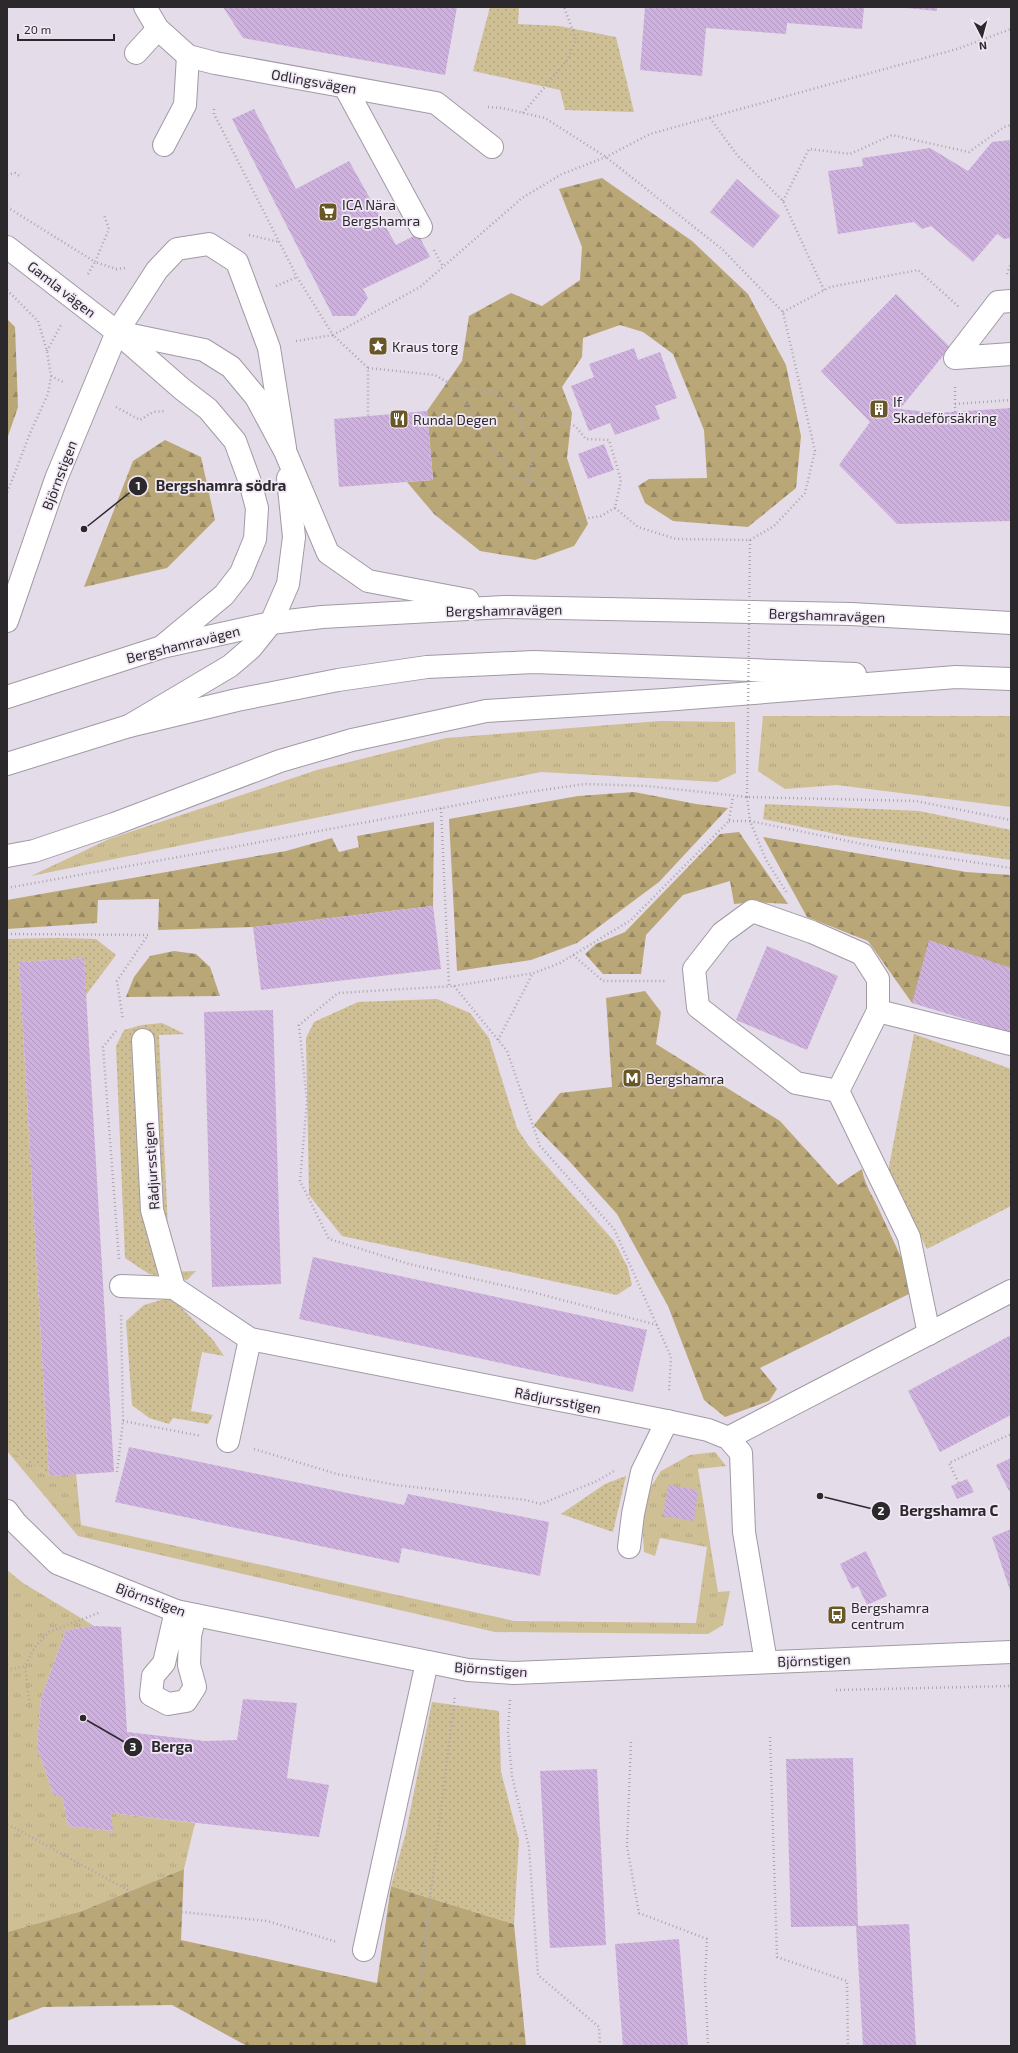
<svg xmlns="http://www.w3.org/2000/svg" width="1018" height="2053" viewBox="0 0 1018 2053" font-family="'Exo 2',sans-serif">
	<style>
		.grass { fill: url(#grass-tufts) }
		.forest { fill: url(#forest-firs) }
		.park { fill: url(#park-dots) }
		.building { fill: url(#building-back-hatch) }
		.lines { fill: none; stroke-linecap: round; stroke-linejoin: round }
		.minor-casing { stroke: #a19aa5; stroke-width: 24 }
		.highway-casing { stroke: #a19aa5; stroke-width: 24 }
		.path { stroke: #aca5af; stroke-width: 2.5; stroke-dasharray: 1 3; stroke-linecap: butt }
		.minor { stroke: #fff; stroke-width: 22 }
		.highway { stroke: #fff; stroke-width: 22 }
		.path-bridge { stroke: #aca5af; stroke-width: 2.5; stroke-dasharray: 1 3; stroke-linecap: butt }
		.labels { text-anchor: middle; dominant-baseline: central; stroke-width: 3.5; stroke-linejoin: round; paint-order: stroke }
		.street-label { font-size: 14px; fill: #2c292d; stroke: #f1e9f5 }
		.poi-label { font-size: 14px; fill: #2c292d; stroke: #f1e9f5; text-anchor: start }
		.leader { fill: none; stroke: #2c292d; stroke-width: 1.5 }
		.callout-dot { fill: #2c292d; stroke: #f1e9f5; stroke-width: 1.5 }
		.mark-label { font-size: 12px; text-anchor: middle; font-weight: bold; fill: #fff }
		.callout-label { font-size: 15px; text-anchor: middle; font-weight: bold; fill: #2c292d; stroke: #f1e9f5; stroke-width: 3.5; stroke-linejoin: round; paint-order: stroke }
	</style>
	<defs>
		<pattern id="grass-tufts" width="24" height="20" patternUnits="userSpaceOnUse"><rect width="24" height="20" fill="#cfbf95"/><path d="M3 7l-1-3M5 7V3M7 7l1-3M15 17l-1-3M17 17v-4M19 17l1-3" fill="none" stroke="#b2a481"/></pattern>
		<pattern id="forest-firs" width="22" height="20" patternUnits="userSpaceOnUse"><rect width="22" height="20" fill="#baa777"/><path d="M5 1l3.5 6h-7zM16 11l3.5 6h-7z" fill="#978862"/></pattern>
		<pattern id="park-dots" width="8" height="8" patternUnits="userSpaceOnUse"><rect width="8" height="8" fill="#cfbf95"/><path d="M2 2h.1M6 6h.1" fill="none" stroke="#b2a481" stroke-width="1.8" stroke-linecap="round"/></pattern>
		<pattern id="building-back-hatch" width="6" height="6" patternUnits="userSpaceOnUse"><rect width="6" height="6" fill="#ceb1de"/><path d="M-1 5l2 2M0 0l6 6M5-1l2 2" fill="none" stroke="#b198bf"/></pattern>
	</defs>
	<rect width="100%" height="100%" fill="#e4dce8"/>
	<g class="grass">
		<path d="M763,716H1011V807L837,785L785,789L758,771Z"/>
		<path d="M660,721L735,722L736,773L717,782L541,772L31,876L109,839L317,770L446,738Z"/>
		<path d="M7,1448L49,1476L76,1474L81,1525L514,1621L696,1623L707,1547L660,1538L655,1556L644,1552L642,1521L649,1490L661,1471L690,1455L715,1452L726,1466L698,1469L718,1592L730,1591L723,1625L708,1634L495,1632L78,1536L7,1451Z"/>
		<path d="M7,1570L23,1583L94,1626L66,1630L41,1698L37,1747L54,1796H62L68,1826L112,1831L111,1813L195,1823L184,1869L82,1911L7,1932Z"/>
	</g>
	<g class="forest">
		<path d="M602,178L692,241L748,294L786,365L801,436L796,488L748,527L673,521L645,503L638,486L649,479L707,478L704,430L673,354L643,332L620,325L583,338L582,357L562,387L572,413L567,458L588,524L574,546L535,560L480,551L434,514L407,482L433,480L427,411L462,361L469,316L511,293L542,306L580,280L582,247L559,189Z"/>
		<path d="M7,319L15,327L18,407L7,439Z"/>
		<path d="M165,440L201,457L215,520L167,568L84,587L133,461Z"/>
		<path d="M634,792L696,804L728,808L659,882L577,943L531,960L457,971L449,819L578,796Z"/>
		<path d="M434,822L433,906L254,927L158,930L159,899L98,900L97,923L7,929V900L286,851L332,838L339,852L359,847L357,836Z"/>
		<path d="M739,832L788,904L756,902L734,904L730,881L683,895L646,935L641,974H603L585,954L596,944L625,932L720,834Z"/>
		<path d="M763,837L966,872L1011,875V968L912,1003L868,941L807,917Z"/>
		<path d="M174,951L196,954L210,967L220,996L126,997L134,977L150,956Z"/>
		<path d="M645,991L661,1012L656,1044L780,1121L838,1185L862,1169C865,1187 874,1197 881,1214C893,1239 904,1265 917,1290L760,1368L777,1389L769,1401L725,1417L704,1400L668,1306L617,1214L570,1162L534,1125L560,1093L612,1087L606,998Z"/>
		<path d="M184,1869L181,1940L377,1983L391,1886L514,1924L526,2046H247L172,2005L43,2007L7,2021V1932L82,1911Z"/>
	</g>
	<g class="park">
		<path d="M490,7H519L518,24L559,26L616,37L634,112L565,110L560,90L473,71Z"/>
		<path d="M765,804L919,811L1011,830V860L846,836L763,819Z"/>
		<path d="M57,938L96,939L116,955L86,995L84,958L19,962L49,1476L7,1448V939Z"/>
		<path d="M437,999L470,1013L489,1038L517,1128L528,1145L614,1241L628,1268L632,1285L617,1295L342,1236L309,1195L306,1038L314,1022L358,1002Z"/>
		<path d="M162,1023L185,1034L159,1035L170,1272L196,1271L187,1280L149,1274L125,1258L116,1046L124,1030L142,1025Z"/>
		<path d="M914,1034L1011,1069V1206L927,1249L888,1172Z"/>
		<path d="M171,1297L213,1340L224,1356L202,1352L191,1411L213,1415L208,1424L173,1418L169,1424L149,1418L132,1405L126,1321L144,1305Z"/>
		<path d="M626,1476L613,1532L561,1514L605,1484Z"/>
		<path d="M432,1702L499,1711L501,1772L519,1840L514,1924L391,1886L406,1832Z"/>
	</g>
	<g class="building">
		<path d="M223,7H457L445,75L243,38Z"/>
		<path d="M645,7H864L862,29L787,23L786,34L706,28L702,76L640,70Z"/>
		<path d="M896,7H937V11Z"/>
		<path d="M254,109L296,189L349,161L396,245L418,234L430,257L363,289L368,298L355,316H333L232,119Z"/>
		<path d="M1011,140V238L1004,239L997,234L973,262L931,226L922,229L914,222L838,234L828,171L863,166L862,158L930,148L968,171L992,142Z"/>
		<path d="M737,179L780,216L753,248L710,212Z"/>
		<path d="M896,294L950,347L900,409L937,413L1011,408V521L897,524L839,465L870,422L821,371Z"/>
		<path d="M634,348L638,360L660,352L677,398L655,406L660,419L615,435L610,423L589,431L571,386L594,377L589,364Z"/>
		<path d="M427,411L433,480L339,487L334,419Z"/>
		<path d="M604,444L614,470L588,479L578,454Z"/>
		<path d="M433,906L441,969L261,990L253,927Z"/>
		<path d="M929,940L1011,968V1033L912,1003Z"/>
		<path d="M767,946L838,976L807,1050L736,1020Z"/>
		<path d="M84,958L114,1472L49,1476L19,962Z"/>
		<path d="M273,1010L281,1284L212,1287L204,1012Z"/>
		<path d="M313,1257L647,1330L633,1392L299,1319Z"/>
		<path d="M1011,1335V1415L940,1452L908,1391Z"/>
		<path d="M129,1447L404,1505L408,1494L549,1522L540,1576L402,1548L399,1563L115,1502Z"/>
		<path d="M1011,1458V1490L1009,1491L996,1465Z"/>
		<path d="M967,1479L974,1492L957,1499L951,1486Z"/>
		<path d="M668,1485L698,1490L694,1521L663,1516Z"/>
		<path d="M1011,1529V1593L992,1537Z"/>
		<path d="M866,1551L887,1596L867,1605L858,1586L852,1589L840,1564Z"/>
		<path d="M94,1626L121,1627L127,1732L205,1741L237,1740L243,1699L297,1703L287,1778L329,1785L319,1837L111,1813L113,1831L68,1826L62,1796H54L37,1747L41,1698L66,1630Z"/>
		<path d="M853,1758L858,1926L791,1927L786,1759Z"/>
		<path d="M597,1769L606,1945L550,1948L540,1771Z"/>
		<path d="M909,1924L916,2046H863L856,1926Z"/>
		<path d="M679,1939L688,2046H623L615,1944Z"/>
	</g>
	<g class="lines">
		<g class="minor-casing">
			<g id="minor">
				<path d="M145,7L158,29L188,56L215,63L436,103L492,147"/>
				<path d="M136,53L158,29"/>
				<path d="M345,87L421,227"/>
				<path d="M164,145L185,105L188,56"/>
				<path d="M7,247L117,332"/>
				<path d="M1011,301L998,302L955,358L1011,354"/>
				<path d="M7,621L56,479L117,332L157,270L177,249L209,244L237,262L269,348L285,448"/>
				<path d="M752,911L812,932L862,954L878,979V1011L838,1091L796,1083L698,1007L694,969L722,933Z"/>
				<path d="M878,1011L1011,1044"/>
				<path d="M143,1040L152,1210L174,1288"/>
				<path d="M838,1091L909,1237L929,1334"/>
				<path d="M121,1286L174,1288L250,1339L667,1421L708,1430L728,1438L741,1453L744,1532L766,1662"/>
				<path d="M728,1438L1011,1291"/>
				<path d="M228,1441L250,1339"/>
				<path d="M7,1511L16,1523L57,1563L176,1611L468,1670L514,1673L1011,1652"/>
				<path d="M629,1547L633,1514L642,1472L667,1421"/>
				<path d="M176,1611L164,1663L153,1676L151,1695L168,1704L186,1701L195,1687L189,1665L190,1636L195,1615"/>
				<path d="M364,1950L427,1662"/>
			</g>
		</g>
		<g class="highway-casing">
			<g id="highway">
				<path d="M117,332L204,350L231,367L256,397L285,451L328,553L368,581L468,600"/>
				<path d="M118,333L182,389L208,409L235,441L250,482L257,508L255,539L241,573L224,595L164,645"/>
				<path d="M7,697L162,647L271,623L322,617L504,607L851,614L1011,623"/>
				<path d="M129,726L237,700L338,680L427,667L534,662L855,674"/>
				<path d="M7,764L129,726L230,666L251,648L271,623L288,584L294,537L288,478"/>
				<path d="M7,856L34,851L114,824L280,761L352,740L486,711L664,700L956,677L1011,679"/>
			</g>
		</g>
		<g class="path">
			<path d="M488,107L502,108L545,118L606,157L723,250L783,312L815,451L805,493L774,526L750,540L676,539L638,527L615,508L621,480L609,440L586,439L575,426L516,408"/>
			<path d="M214,109V114L297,277L333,335L420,287L522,198L562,174L606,157L650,134L957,49L1011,29"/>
			<path d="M523,113L568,59L576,39L564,7"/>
			<path d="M710,118L737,155L783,201L824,290"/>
			<path d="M7,175L15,173L21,177"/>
			<path d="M783,201L809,149L850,154L892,135L969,152L1004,127L1011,125"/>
			<path d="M7,207L95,262L109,229L104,215"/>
			<path d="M249,235L279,242"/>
			<path d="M434,250L443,267"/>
			<path d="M88,274L95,262L116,269L125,268"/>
			<path d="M1007,274L1011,263"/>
			<path d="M276,286L297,277"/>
			<path d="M7,290L38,321L47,351L51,376L48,394L31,431L7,493"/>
			<path d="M783,312L830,287L918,270L960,308"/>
			<path d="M296,341L333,335L368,368V417"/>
			<path d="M47,351L61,325"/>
			<path d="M368,368L435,375L456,387L478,389L502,396L516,408L533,457L529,480L539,484L557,497L564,510L577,520L601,516L615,508"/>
			<path d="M51,376L65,383"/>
			<path d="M456,387L513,477L529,480"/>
			<path d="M955,404L1011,400"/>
			<path d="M116,407L140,420L153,412L164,411"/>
			<path d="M955,412V384"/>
			<path d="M747,797L750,821L882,848L1011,868"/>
			<path d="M441,808L449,986"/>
			<path d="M729,821H750L766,860L787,893"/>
			<path d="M7,888L223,849L522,793L585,784L647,786L747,797L916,801L1011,820"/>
			<path d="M7,934L148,935L117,981L123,1020"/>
			<path d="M573,955L603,981H667"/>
			<path d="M454,986L507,1051L540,1146L614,1229L671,1357L669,1392"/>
			<path d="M116,1031L103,1047L119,1259"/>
			<path d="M498,1040L533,973"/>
			<path d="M657,1325L532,1292L409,1264L329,1239L300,1181L307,1101L299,1025L338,993L454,986L534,973L560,963L631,920L729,821L733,796"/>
			<path d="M123,1421L201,1436"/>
			<path d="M254,1449L337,1474L396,1485L526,1500L541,1504L597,1481L614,1471"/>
			<path d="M117,1472L123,1421L121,1314"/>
			<path d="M962,1490L949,1463L1011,1434"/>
			<path d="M7,1670L25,1666"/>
			<path d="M836,1690L1011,1686"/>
			<path d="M510,1700L508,1732L512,1776L529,1847L538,1975L599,2027L600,2046"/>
			<path d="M30,1708L25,1666L35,1647L49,1632L101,1612"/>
			<path d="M770,1737L777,1957L847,1981L848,2046"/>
			<path d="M631,1742L627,1846L639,1913L707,1939L705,1980L708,2046"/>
			<path d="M7,1827H13L164,1910L267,1921L337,1942"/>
			<path d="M434,2046L418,1998L455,1695"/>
		</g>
		<use href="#minor" class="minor"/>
		<use href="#highway" class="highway"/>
		<path class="path-bridge" d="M747,797L750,540"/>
	</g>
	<defs>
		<g id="supermarket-square" transform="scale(1)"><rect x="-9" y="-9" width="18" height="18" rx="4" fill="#695725" stroke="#f1e9f5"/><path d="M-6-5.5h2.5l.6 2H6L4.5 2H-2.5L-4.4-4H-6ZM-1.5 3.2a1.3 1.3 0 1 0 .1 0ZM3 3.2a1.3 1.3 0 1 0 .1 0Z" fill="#fff"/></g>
		<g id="sight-square" transform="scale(1)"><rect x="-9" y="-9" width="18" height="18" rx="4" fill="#695725" stroke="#f1e9f5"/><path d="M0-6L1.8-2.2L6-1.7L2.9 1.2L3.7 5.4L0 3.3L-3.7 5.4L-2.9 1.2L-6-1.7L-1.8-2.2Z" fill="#fff"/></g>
		<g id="building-square" transform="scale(1)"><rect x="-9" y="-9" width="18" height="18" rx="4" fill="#695725" stroke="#f1e9f5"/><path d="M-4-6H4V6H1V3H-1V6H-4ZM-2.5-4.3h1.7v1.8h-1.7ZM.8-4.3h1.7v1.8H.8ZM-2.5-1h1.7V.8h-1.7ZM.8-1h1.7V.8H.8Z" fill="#fff"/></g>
		<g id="restaurant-square" transform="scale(1)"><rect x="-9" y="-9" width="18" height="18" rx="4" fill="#695725" stroke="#f1e9f5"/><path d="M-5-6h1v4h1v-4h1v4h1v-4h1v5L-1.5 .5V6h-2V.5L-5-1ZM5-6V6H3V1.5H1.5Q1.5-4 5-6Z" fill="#fff"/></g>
		<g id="metro-square" transform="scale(1)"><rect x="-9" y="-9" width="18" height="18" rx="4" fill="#695725" stroke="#f1e9f5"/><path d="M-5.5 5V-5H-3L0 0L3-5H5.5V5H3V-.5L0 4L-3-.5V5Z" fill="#fff"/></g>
		<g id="bus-square" transform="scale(1)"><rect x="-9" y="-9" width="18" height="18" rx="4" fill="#695725" stroke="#f1e9f5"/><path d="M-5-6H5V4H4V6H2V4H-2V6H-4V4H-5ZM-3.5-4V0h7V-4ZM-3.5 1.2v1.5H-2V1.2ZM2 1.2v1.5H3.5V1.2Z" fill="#fff"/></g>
	</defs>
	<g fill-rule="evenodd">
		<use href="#supermarket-square" x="328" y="212"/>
		<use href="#sight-square" x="378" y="346"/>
		<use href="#building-square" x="879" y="409"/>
		<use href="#restaurant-square" x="399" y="419"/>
		<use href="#metro-square" x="632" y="1078"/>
		<use href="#bus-square" x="837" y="1615"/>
	</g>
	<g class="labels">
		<g class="street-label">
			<text transform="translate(314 81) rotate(10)">Odlingsvägen</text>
			<text transform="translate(62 289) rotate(38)">Gamla vägen</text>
			<text transform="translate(59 475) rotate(-69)">Björnstigen</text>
			<text transform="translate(504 610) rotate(-1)">Bergshamravägen</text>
			<text transform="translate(827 615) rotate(2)">Bergshamravägen</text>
			<text transform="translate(183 644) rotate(-14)">Bergshamravägen</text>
			<text transform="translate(151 1166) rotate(-94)">Rådjursstigen</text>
			<text transform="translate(558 1400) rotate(11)">Rådjursstigen</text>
			<text transform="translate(151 1599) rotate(20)">Björnstigen</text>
			<text transform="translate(814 1660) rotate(-2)">Björnstigen</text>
			<text transform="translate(491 1669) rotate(4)">Björnstigen</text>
		</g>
		<g class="poi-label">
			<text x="342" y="204">ICA Nära<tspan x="342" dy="16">Bergshamra</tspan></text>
			<text x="392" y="346">Kraus torg</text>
			<text x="893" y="401">If<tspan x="893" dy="16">Skadeförsäkring</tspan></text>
			<text x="413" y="419">Runda Degen</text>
			<text x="646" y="1078">Bergshamra</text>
			<text x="851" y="1607">Bergshamra<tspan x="851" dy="16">centrum</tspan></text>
		</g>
	</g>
	<path class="leader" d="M84 529L138 486M820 1496L881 1511M83 1718L133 1747"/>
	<g class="callout-dot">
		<circle cx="84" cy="529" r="4"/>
		<circle cx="820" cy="1496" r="4"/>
		<circle cx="83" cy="1718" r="4"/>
		<circle cx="138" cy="486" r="10"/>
		<circle cx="881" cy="1511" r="10"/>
		<circle cx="133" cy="1747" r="10"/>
	</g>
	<g class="mark-label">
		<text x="138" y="490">1</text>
		<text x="881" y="1515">2</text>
		<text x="133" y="1751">3</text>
	</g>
	<g class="callout-label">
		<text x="221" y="491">Bergshamra södra</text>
		<text x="949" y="1516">Bergshamra C</text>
		<text x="172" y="1752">Berga</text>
	</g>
	<rect width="1018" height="2053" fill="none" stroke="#2c292d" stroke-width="16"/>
	<g transform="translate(982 36) rotate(174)" stroke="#f1e9f5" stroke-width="3" paint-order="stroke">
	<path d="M0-3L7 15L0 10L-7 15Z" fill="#2c292d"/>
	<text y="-6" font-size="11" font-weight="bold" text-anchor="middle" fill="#2c292d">N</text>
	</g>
	<path d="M18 34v6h96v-6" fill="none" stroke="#2c292d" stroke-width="2"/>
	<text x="24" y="34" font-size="12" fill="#2c292d" stroke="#f1e9f5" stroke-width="3" paint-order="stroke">20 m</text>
</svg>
